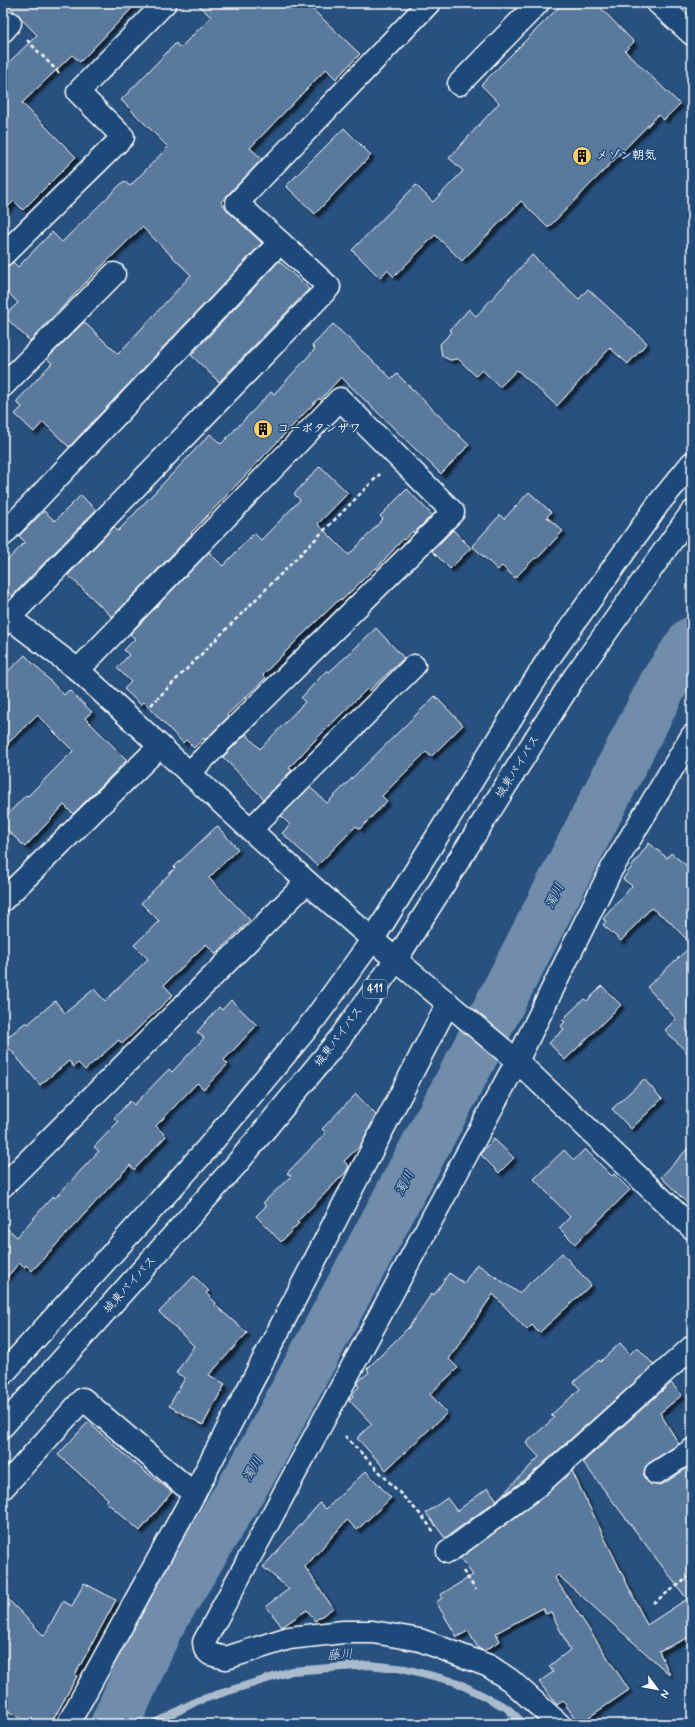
<svg xmlns="http://www.w3.org/2000/svg" width="695" height="1727" viewBox="0 0 695 1727" font-family="Mynerve,'Klee One',sans-serif">
	<style>
		.lines { fill: none; stroke-linecap: round; stroke-linejoin: round }
		.stream { stroke: #aabbcd; stroke-width: 8 }
		.river { stroke: #718dab; stroke-width: 49 }
		.building { fill: #5a7a9d; stroke: #fff; filter: url(#shadow) }
		.minor-casing { stroke: #fff; stroke-width: 25 }
		.highway-casing { stroke: #fff; stroke-width: 25 }
		.path { stroke: #fff; stroke-width: 2.5; stroke-dasharray: 4 3; stroke-linecap: butt }
		.minor { stroke: #1f4a7a; stroke-width: 22 }
		.highway { stroke: #1f4a7a; stroke-width: 22 }
		.labels { text-anchor: middle; dominant-baseline: central; stroke-width: 3; stroke-linejoin: round; paint-order: stroke }
		.shield { fill: #1f4a7a; stroke: #bcc9d7; stroke-width: 1 }
		.shield-label { font-size: 11px; font-weight: bold; fill: #fff }
		.poi-label { font-size: 12px; font-weight: bold; fill: #fff; stroke: #1f4a7a; text-anchor: start }
		.street-label { font-size: 12px; fill: #fff; stroke: #1f4a7a }
		.water-label { font-size: 13px; font-style: italic; fill: #d4dde6; stroke: #1f4a7a }
	</style>
	<defs>
		<filter id="shadow"><feDropShadow dx="3.5" dy="3.5" stdDeviation="1" flood-color="#0009"/></filter>
	</defs>
	<rect width="100%" height="100%" fill="#28517f"/>
	<filter id="ink" filterUnits="userSpaceOnUse"><feTurbulence type="fractalNoise" baseFrequency=".025" numOctaves="2"/><feDisplacementMap in="SourceGraphic" scale="8" xChannelSelector="R" yChannelSelector="G"/><feConvolveMatrix kernelMatrix="1 2 1 2 8 2 1 2 1" color-interpolation-filters="sRGB"/></filter>
	<g filter="url(#ink)">
		<g class="lines">
			<path class="stream" d="M153,1724L197,1701L292,1671L369,1665L406,1669L456,1682L507,1708L524,1724"/>
			<path class="river" d="M115,1724L158,1628L254,1468L472,1058L664,683L692,641"/>
		</g>
		<g class="building">
			<path d="M6,3H137L80,62L72,55L22,103L76,157L23,210L14,201L3,212V68L37,35Z"/>
			<path d="M196,3H306L360,54L336,79L326,69L250,148L262,159L221,202L229,212L262,243L69,447L43,422L34,432L15,414L22,407L16,402L52,363L47,359L84,322L118,354L191,275L142,227L94,274L30,341L4,316L18,303L3,287V267H6L13,262L18,267L52,232L62,242L124,181L130,186L168,147L121,100L176,43L180,48L211,17Z"/>
			<path d="M563,3H596L634,42L625,51L680,104L664,120L658,115L548,228L521,201L462,261L435,235L394,277L387,270L380,278L352,250L416,185L433,202L463,171L449,158L499,103L481,85Z"/>
			<path d="M344,128L371,155L315,214L286,186Z"/>
			<path d="M532,255L579,299L588,289L647,343L628,364L610,348L557,406L517,370L500,387L482,370L476,376L458,359L450,360L442,356L440,344L452,332L450,330L469,309L476,316Z"/>
			<path d="M279,261L309,289L219,382L191,355Z"/>
			<path d="M333,324L392,379L397,374L469,445L441,474L341,377L320,400L319,398L191,533L192,534L112,617L68,575L114,527L118,531L210,434L221,444L271,392L274,394L315,349L312,346Z"/>
			<path d="M320,466L348,493L318,524L349,555L383,519L380,516L407,489L432,515L414,533L413,531L404,540L403,539L376,569L375,568L342,600L340,599L300,637L263,675L266,678L229,713L227,715L228,717L205,740L204,738L194,748L186,740L183,743L144,702L141,705L124,689L131,682L117,668L129,655L124,650L135,639L130,634L209,552L223,566L254,533L261,540L300,500L294,494Z"/>
			<path d="M529,492L551,512L547,517L563,531L537,559L535,558L515,578L502,566L498,570L472,546L500,515L504,519Z"/>
			<path d="M81,495L96,510L12,596L3,587V565L25,542L19,536L44,511L55,521Z"/>
			<path d="M453,530L471,548L450,569L432,551Z"/>
			<path d="M376,628L404,658L369,691L367,689L317,738L289,768L292,770L264,799L223,757L246,734L260,749L305,702L301,698L327,670L329,672L350,653Z"/>
			<path d="M25,655L64,695L69,690L92,712L85,718L127,760L73,814L64,805L25,847L3,826V819L26,795L28,796L73,751L37,715L3,748V676Z"/>
			<path d="M435,696L463,725L431,757L426,752L382,796L387,801L360,829L356,826L317,866L282,833L290,825L281,816L310,787L327,803Z"/>
			<path d="M217,826L238,849L209,878L250,920L216,954L206,944L164,985L173,995L122,1044L119,1040L85,1070L78,1063L74,1067L69,1061L40,1085L3,1041L26,1022L28,1024L55,1001L65,1013L94,989L105,1001L148,959L134,945L159,921L141,903L175,868L174,867Z"/>
			<path d="M649,843L667,858L671,853L692,870V1058L665,1030L676,1019L647,987L692,945L668,920L651,908L621,941L603,925L606,921L603,919L632,886L623,879Z"/>
			<path d="M602,986L621,1005L565,1060L549,1043L564,1029L561,1026L565,1022L562,1020L584,999L587,1001Z"/>
			<path d="M231,1000L257,1025L224,1060L228,1064L204,1089L197,1083L156,1126L166,1136L134,1170L130,1165L32,1271L26,1265L24,1268L19,1263L3,1282V1225L17,1237L53,1196L55,1198L99,1151L94,1147L118,1122L114,1118L130,1101L134,1105L169,1069L172,1072L204,1038L197,1032L219,1007L222,1010Z"/>
			<path d="M644,1079L662,1099L631,1129L612,1109Z"/>
			<path d="M356,1094L376,1115L360,1146L344,1161L349,1166L346,1172L297,1222L299,1223L281,1242L256,1216L266,1206L263,1203L291,1176L287,1173L326,1133L322,1129Z"/>
			<path d="M494,1139L514,1158L499,1173L481,1155L484,1149Z"/>
			<path d="M692,1144V1208L661,1177Z"/>
			<path d="M585,1149L612,1176L614,1174L630,1190L575,1244L559,1228L570,1217L534,1179L564,1150L574,1160Z"/>
			<path d="M562,1253L591,1285L539,1333L532,1325L527,1330L493,1294L449,1359L458,1368L430,1394L447,1413L386,1470L357,1438L372,1424L349,1400L353,1396L352,1394L359,1387L357,1384L358,1382L369,1372L367,1369L409,1327L432,1293L434,1295L449,1273L464,1283L477,1264L519,1293Z"/>
			<path d="M194,1276L209,1291L206,1293L216,1303L215,1305L247,1333L209,1375L225,1384L203,1425L169,1406L185,1378L176,1373L194,1346L159,1312Z"/>
			<path d="M620,1343L630,1354L637,1347L654,1365L528,1477L497,1500L539,1457L526,1443L554,1418L551,1415L580,1389L574,1382L599,1360L600,1362Z"/>
			<path d="M671,1383L682,1395L660,1413L679,1444L649,1463L645,1468L644,1474L645,1479L650,1484L657,1485L663,1484L692,1465V1636L659,1651L670,1675L558,1575L555,1578L629,1690L579,1724L563,1701L557,1705L539,1682L553,1672L549,1666L570,1650L551,1612L546,1614L543,1608L496,1633L500,1641L484,1651L478,1648L468,1631L457,1637L436,1602L442,1598L440,1595L473,1575L460,1558L543,1497L572,1471L647,1625L687,1599L583,1462Z"/>
			<path d="M88,1422L137,1465L172,1492L140,1531L106,1502L108,1499L58,1455Z"/>
			<path d="M366,1471L391,1498L357,1530L347,1520L305,1567L333,1608L315,1621L307,1610L282,1627L266,1606L289,1589L263,1567L320,1503L326,1509Z"/>
			<path d="M488,1488L497,1500L445,1538L426,1513L447,1498L457,1511Z"/>
			<path d="M84,1583L116,1600L75,1675L77,1676L51,1724H31L8,1711L3,1706V1594L44,1636L63,1601L72,1606Z"/>
		</g>
		<g class="lines">
			<g class="minor-casing">
				<g id="minor">
					<path d="M658,3L692,34"/>
					<path d="M3,31L10,23"/>
					<path d="M459,84L538,3"/>
					<path d="M3,255L123,137L78,92L165,3"/>
					<path d="M3,386L114,274"/>
					<path d="M3,535L280,242"/>
					<path d="M3,613L78,670L307,882L396,960L517,1061L692,1228"/>
					<path d="M3,624L329,287L237,203L429,3"/>
					<path d="M78,670L340,399L453,512L189,773"/>
					<path d="M251,829L414,666"/>
					<path d="M3,900L160,746"/>
					<path d="M3,1186L307,882"/>
					<path d="M656,1473L692,1450"/>
					<path d="M3,1488L83,1399L194,1494"/>
					<path d="M448,1552L536,1487L692,1347"/>
					<path d="M68,1724L194,1494L448,1003"/>
					<path d="M559,1724L510,1680L489,1666L420,1640L373,1632H343L289,1638L226,1658L210,1654L205,1649L204,1642L517,1061L611,870L692,736"/>
				</g>
			</g>
			<g class="highway-casing">
				<g id="highway">
					<path d="M3,1374L204,1152L314,1020L373,939L547,661L659,503L692,463"/>
					<path d="M3,1426L235,1166L340,1038L396,960L573,679L692,512"/>
				</g>
			</g>
			<g class="path">
				<path d="M27,40L60,74"/>
				<path d="M151,705L380,474"/>
				<path d="M345,1436L422,1516L434,1532"/>
				<path d="M463,1571L476,1590"/>
				<path d="M653,1603L692,1575"/>
			</g>
			<use href="#minor" class="minor"/>
			<use href="#highway" class="highway"/>
		</g>
	</g>
	<defs>
		<g id="building-disc" transform="scale(1)"><circle r="9.5" fill="#ffd166" stroke="#1f4a7a"/><path d="M-4-6H4V6H1V3H-1V6H-4ZM-2.5-4.3h1.7v1.8h-1.7ZM.8-4.3h1.7v1.8H.8ZM-2.5-1h1.7V.8h-1.7ZM.8-1h1.7V.8H.8Z" fill="#111"/></g>
	</defs>
	<g fill-rule="evenodd">
		<use href="#building-disc" x="582" y="156"/>
		<use href="#building-disc" x="263" y="429"/>
	</g>
	<g class="labels">
		<rect class="shield" x="363" y="980" width="24" height="18" rx="3"/>
		<g class="shield-label">
			<text x="375" y="989">411</text>
		</g>
		<g class="poi-label">
			<text x="596" y="156">メゾン朝気</text>
			<text x="277" y="429">コーポタンザワ</text>
		</g>
		<g class="street-label">
			<text transform="translate(518 767) rotate(-58)">城東バイパス</text>
			<text transform="translate(339 1037) rotate(-53)">城東バイパス</text>
			<text transform="translate(130 1285) rotate(-48)">城東バイパス</text>
		</g>
		<g class="water-label">
			<text transform="translate(555 896) rotate(-63)">濁川</text>
			<text transform="translate(405 1183) rotate(-62)">濁川</text>
			<text transform="translate(253 1469) rotate(-60)">濁川</text>
			<text transform="translate(340 1655) rotate(-4)">藤川</text>
		</g>
	</g>
	<rect width="695" height="1727" fill="none" stroke="#1f4a7a" stroke-width="16"/>
	<rect x="8" y="8" width="679" height="1711" fill="none" stroke="#fff" stroke-width="1.5" filter="url(#ink)"/>
	<g transform="translate(657 1689) rotate(122)" stroke="#1f4a7a" stroke-width="3" paint-order="stroke">
	<path d="M0-3L7 15L0 10L-7 15Z" fill="#ffffff"/>
	<text y="-6" font-size="11" font-weight="bold" text-anchor="middle" fill="#ffffff">N</text>
	</g>
</svg>
